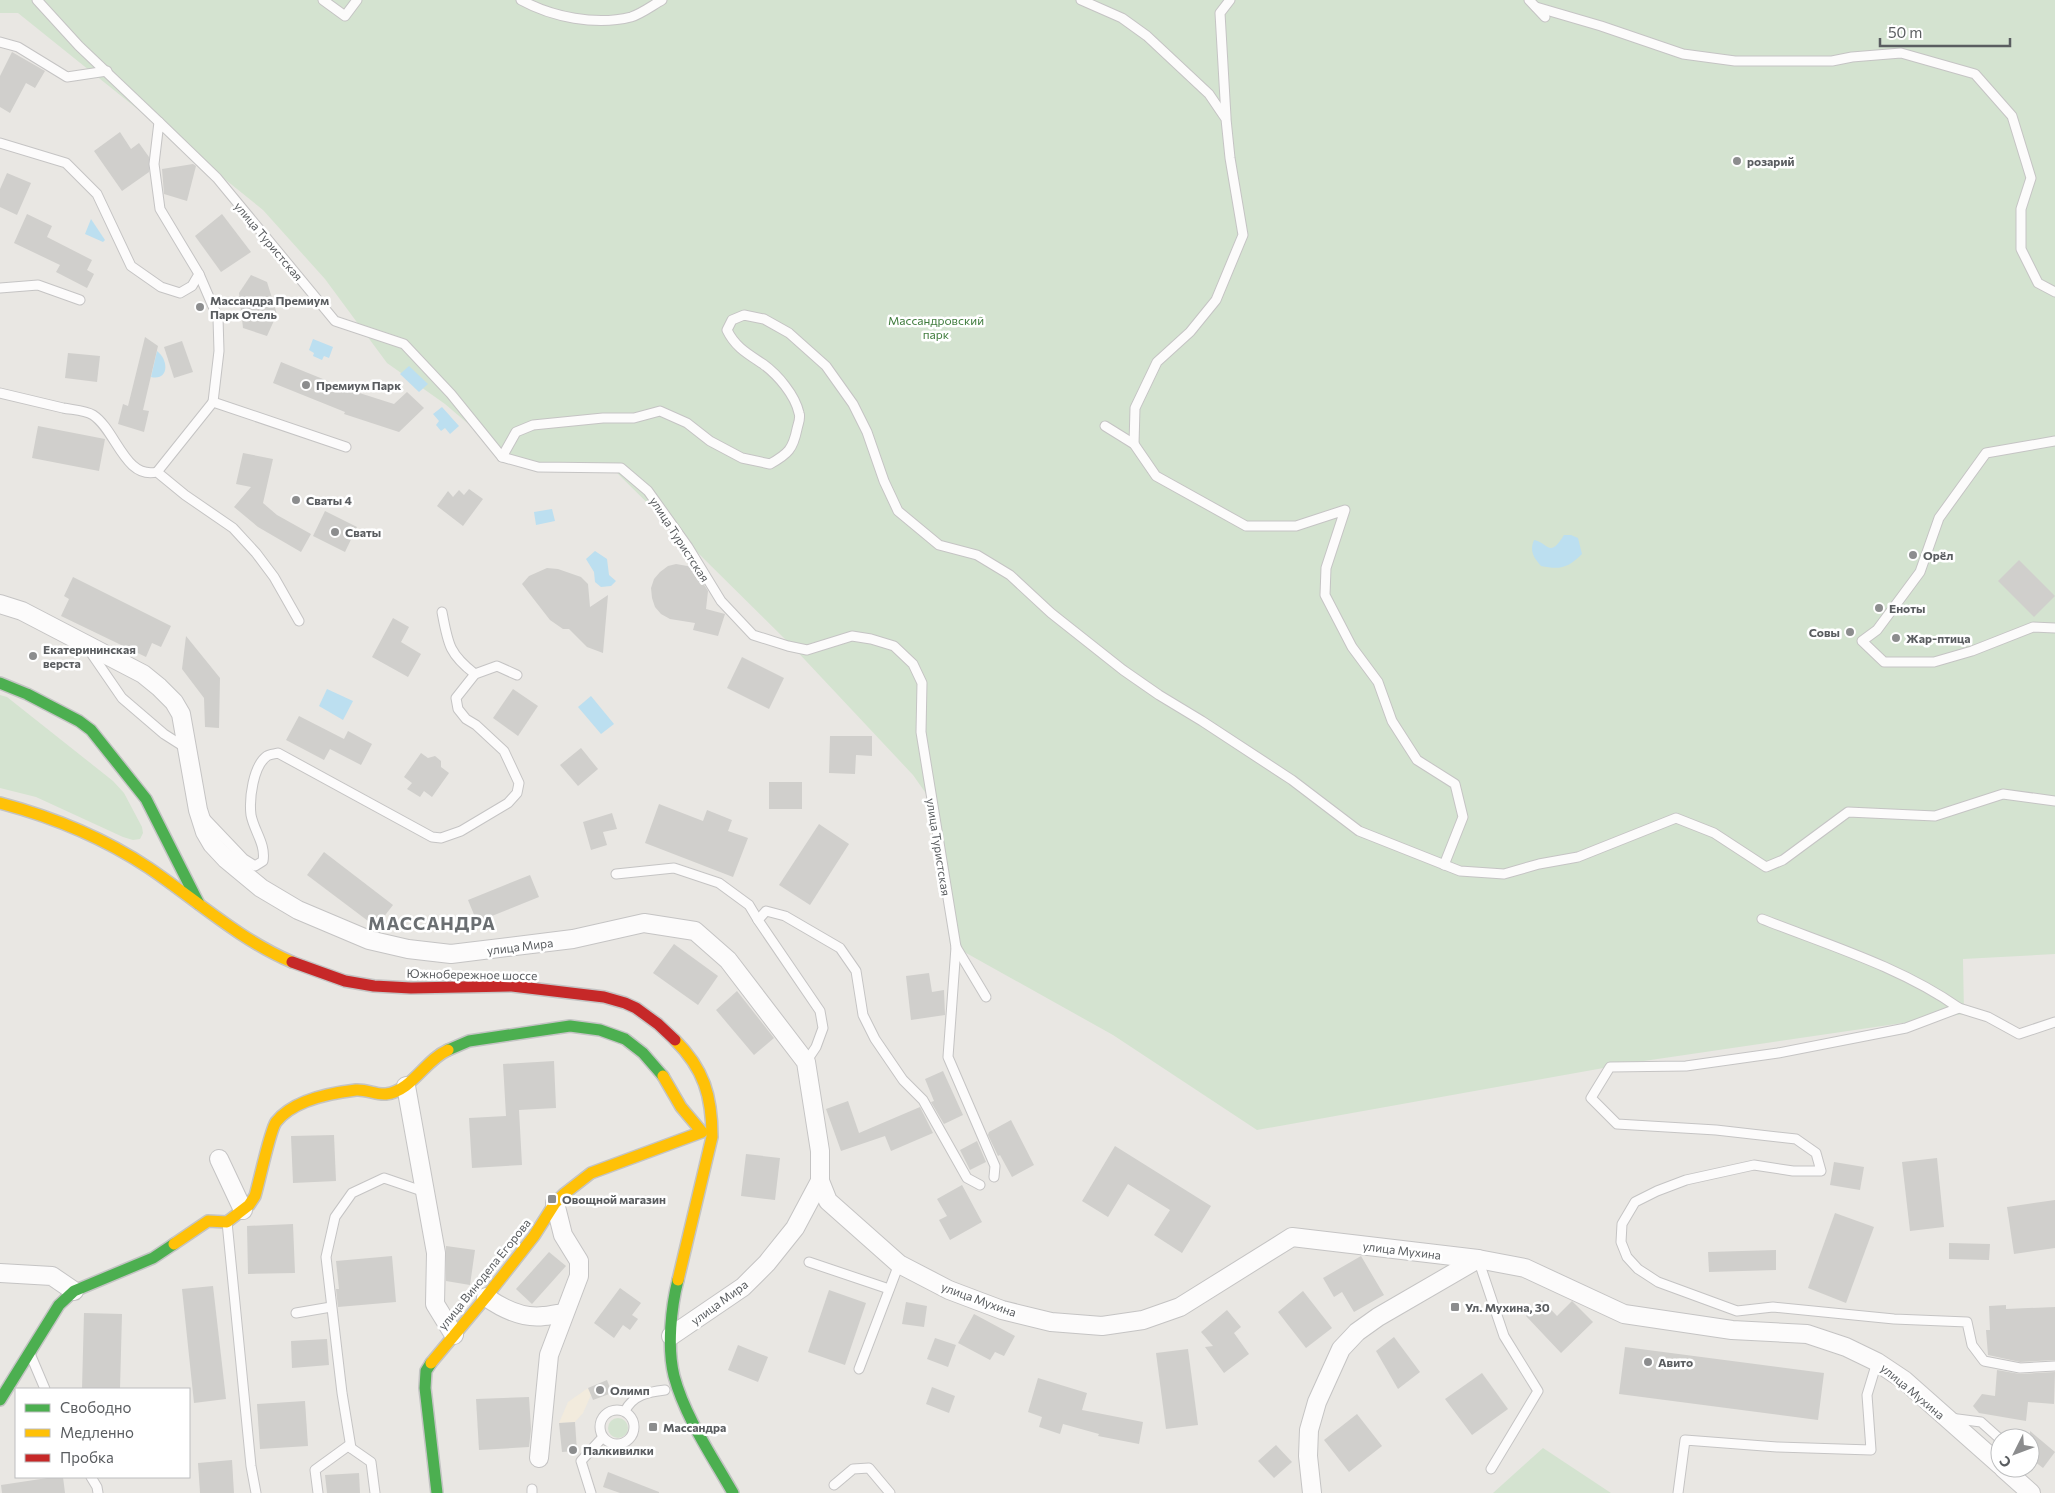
<svg xmlns="http://www.w3.org/2000/svg" width="2055" height="1493" viewBox="0 0 2055 1493" font-family="Commissioner,sans-serif">
	<style>
		.commercial { fill: #f2ebdd }
		.green { fill: #d4e3d0 }
		.water { fill: #bcdff0 }
		.building { fill: #d0cfcc }
		.lines { fill: none; stroke-linecap: round; stroke-linejoin: round }
		.lane-casing { stroke: #c5c4c4; stroke-width: 11 }
		.street-casing { stroke: #c5c4c4; stroke-width: 20 }
		.fast-casing { stroke: #c4c4c4; stroke-width: 14 }
		.slow-casing { stroke: #c4c4c4; stroke-width: 14 }
		.jam-casing { stroke: #c4c4c4; stroke-width: 14 }
		.lane { stroke: #fcfbfb; stroke-width: 9 }
		.street { stroke: #fcfbfb; stroke-width: 18 }
		.fast { stroke: #4caf50; stroke-width: 11 }
		.slow { stroke: #ffc107; stroke-width: 11 }
		.jam { stroke: #c62828; stroke-width: 11 }
		.poi-dot { fill: #8c8d8e; stroke: #fff; stroke-width: 2 }
		.labels { text-anchor: middle; dominant-baseline: central; stroke-width: 5; stroke-linejoin: round; paint-order: stroke }
		.poi-label { font-size: 12px; font-weight: bold; fill: #5a5d60; stroke: #fff; text-anchor: start }
		.street-label { font-size: 12px; fill: #5a5d60; stroke: #fff }
		.park-label { font-size: 12px; fill: #407c3d; stroke: #fff }
		.district-label { font-size: 18px; font-weight: bold; letter-spacing: 1px; fill: #6b6f72; stroke: #fff }
	</style>
	<rect width="100%" height="100%" fill="#e9e7e3"/>
	<path class="commercial" d="M588,1388L591,1395L583,1413L575,1422L559,1423L568,1402Z"/>
	<g class="green">
		<path d="M0,0H2055V954L1963,959L1964,1014L1637,1062L1257,1130L1113,1035L950,944L932,802L913,775L791,645L608,464L514,463L445,404L387,363L325,279L263,210L18,13H0Z"/>
		<path d="M0,695L7,697L113,781L124,793L142,827L143,833L140,839L133,840L123,837L36,797L0,788Z"/>
		<circle cx="618" cy="1428" r="10"/>
		<path d="M1543,1448L1611,1493H1493Z"/>
	</g>
	<g class="water">
		<path d="M91,219L105,240L103,242L85,234Z"/>
		<path d="M313,339L333,347L329,358L324,356L322,360L313,356L314,353L309,350Z"/>
		<path d="M157,351C169,360 169,381 151,377Z"/>
		<path d="M409,366L428,384L419,392L400,374Z"/>
		<path d="M442,407L459,426L450,434L445,428L441,431L436,425L439,421L433,414Z"/>
		<path d="M552,509L555,521L536,525L534,512Z"/>
		<path d="M1564,535H1571L1578,538L1582,554C1568,568 1560,570 1541,566C1534,558 1529,551 1534,540C1549,543 1549,559 1564,535Z"/>
		<path d="M595,551L607,559L609,575L616,581L611,586L601,587L595,582L594,572L586,559Z"/>
		<path d="M327,689L353,701L343,720L319,706Z"/>
		<path d="M591,696L614,724L601,734L578,707Z"/>
	</g>
	<g class="building">
		<path d="M12,52L45,71L35,88L26,83L10,113L0,107V76Z"/>
		<path d="M120,132L131,149L139,143L149,157V172L122,191L94,151Z"/>
		<path d="M193,164L196,166L187,201L164,194L162,169Z"/>
		<path d="M7,173L31,183L17,215L0,207V189Z"/>
		<path d="M27,214L52,226L47,237L92,260L87,270L94,274L87,288L56,272L60,265L14,243Z"/>
		<path d="M222,214L251,252L221,272L195,236Z"/>
		<path d="M251,275L267,282L277,314L267,336L243,328L239,293Z"/>
		<path d="M145,337L158,346L143,410L149,411L144,432L118,424L123,404L128,406Z"/>
		<path d="M182,341L193,372L174,378L164,347Z"/>
		<path d="M68,353L100,356L97,382L65,378Z"/>
		<path d="M281,362L350,390L394,404L407,392L424,408L399,432L344,414L345,412L273,383Z"/>
		<path d="M38,426L105,439L99,471L32,458Z"/>
		<path d="M243,453L273,459L263,503L277,515L311,534L301,552L258,527L234,507L251,487L236,484Z"/>
		<path d="M469,489L483,499L463,526L437,506L448,491L453,497L459,490L464,495Z"/>
		<path d="M325,511L357,527L345,552L313,536Z"/>
		<path d="M2019,560L2055,596L2034,617L1998,581Z"/>
		<path d="M676,564L693,567L708,591L706,609L725,614L718,636L693,630L695,623L670,619L661,614L655,607L652,598L651,588L654,579L660,572L668,566Z"/>
		<path d="M547,568L558,569L581,577L588,584L590,607L608,595L603,653L587,647L569,629H563L550,620L522,584L529,576Z"/>
		<path d="M73,577L171,626L161,647L152,643L146,657L61,616L69,599L64,596Z"/>
		<path d="M393,618L409,627L401,642L421,654L408,677L372,657Z"/>
		<path d="M186,636L220,678L219,728L205,727L204,698L182,669Z"/>
		<path d="M742,657L784,678L769,709L727,688Z"/>
		<path d="M513,689L538,706L518,736L493,718Z"/>
		<path d="M299,716L344,739L348,731L372,744L361,765L330,749L324,760L286,740Z"/>
		<path d="M830,736H872V756L856,755L855,774L829,773Z"/>
		<path d="M581,748L598,769L578,786L560,765Z"/>
		<path d="M421,753L428,758L435,756L441,761V767L449,773L432,797L424,791L420,797L407,789L412,783L404,777Z"/>
		<rect x="769" y="782" width="33" height="27"/>
		<path d="M659,804L703,821L707,810L732,820L728,831L748,838L733,877L645,843Z"/>
		<path d="M612,813L617,829L603,832L607,845L591,850L583,822Z"/>
		<path d="M819,824L849,844L810,905L779,885Z"/>
		<path d="M324,852L393,905L376,927L307,875Z"/>
		<path d="M530,875L539,897L477,922L468,900Z"/>
		<path d="M674,944L718,976L698,1005L653,973Z"/>
		<path d="M929,973L932,992L944,990L945,1015L911,1020L906,976Z"/>
		<path d="M737,991L774,1038L754,1055L716,1010Z"/>
		<path d="M554,1061L556,1108L519,1110L522,1165L472,1168L469,1118L506,1116L503,1064Z"/>
		<path d="M943,1071L963,1115L944,1124L931,1102L934,1101L925,1079Z"/>
		<path d="M848,1101L859,1133L920,1107L933,1133L891,1151L885,1136L841,1151L826,1109Z"/>
		<path d="M1011,1120L1034,1165L1012,1177L1000,1155L998,1156L988,1135L989,1132Z"/>
		<path d="M334,1135L336,1181L293,1183L291,1136Z"/>
		<path d="M977,1141L986,1162L970,1170L960,1150Z"/>
		<path d="M1115,1146L1211,1206L1182,1253L1154,1235L1170,1210L1128,1184L1108,1217L1082,1201Z"/>
		<path d="M746,1154L780,1158L775,1200L741,1196Z"/>
		<path d="M1937,1158L1944,1227L1910,1231L1902,1162Z"/>
		<path d="M1834,1162L1864,1167L1860,1190L1830,1185Z"/>
		<path d="M962,1185L982,1222L950,1240L939,1220L947,1216L937,1199Z"/>
		<path d="M2055,1200V1248L2014,1254L2007,1207Z"/>
		<path d="M1835,1213L1874,1227L1846,1303L1808,1288Z"/>
		<path d="M293,1224L295,1273L248,1274L247,1226Z"/>
		<path d="M1949,1243L1990,1244L1989,1260L1949,1259Z"/>
		<path d="M446,1246L475,1250L470,1285L446,1281Z"/>
		<path d="M1776,1250V1270L1709,1272L1708,1252Z"/>
		<path d="M549,1252L566,1266L532,1304L516,1289Z"/>
		<path d="M392,1256L396,1302L338,1307L336,1289H339L336,1261Z"/>
		<path d="M1361,1256L1384,1295L1354,1312L1342,1292L1334,1297L1323,1278Z"/>
		<path d="M213,1286L226,1399L194,1403L182,1289Z"/>
		<path d="M620,1288L641,1303L632,1315L638,1319L630,1330L623,1325L614,1338L594,1323Z"/>
		<path d="M829,1290L866,1303L845,1365L808,1352Z"/>
		<path d="M1303,1291L1332,1328L1306,1348L1278,1312Z"/>
		<path d="M1542,1300L1557,1316L1572,1301L1593,1322L1561,1353L1526,1316Z"/>
		<path d="M906,1302L927,1306L924,1327L902,1324Z"/>
		<path d="M2006,1305V1309L2055,1307V1360L2020,1362L1988,1355L1986,1330H1990L1989,1306Z"/>
		<path d="M1227,1310L1241,1327L1234,1333L1249,1354L1224,1373L1205,1347L1213,1346L1201,1332Z"/>
		<path d="M84,1313L122,1314L120,1389H82Z"/>
		<path d="M974,1314L1015,1336L1004,1356L995,1352L990,1360L958,1343Z"/>
		<path d="M1394,1337L1420,1372L1398,1389L1376,1351Z"/>
		<path d="M935,1338L956,1345L948,1367L927,1359Z"/>
		<path d="M327,1339L329,1365L292,1368L291,1341Z"/>
		<path d="M738,1345L768,1357L758,1382L728,1370Z"/>
		<path d="M1625,1347L1824,1373L1818,1420L1619,1394Z"/>
		<path d="M1188,1349L1198,1425L1166,1429L1156,1353Z"/>
		<path d="M1997,1370L2020,1374L2055,1372L2054,1404L2028,1402L2026,1421L1979,1413L1973,1406L1982,1394L1995,1396Z"/>
		<path d="M1482,1373L1508,1409L1472,1435L1445,1399Z"/>
		<path d="M1038,1378L1087,1393L1082,1410L1143,1422L1139,1444L1098,1436L1099,1434L1063,1424L1060,1434L1039,1427L1042,1417L1028,1412Z"/>
		<path d="M607,1380L612,1393L593,1400L588,1388Z"/>
		<path d="M932,1387L955,1396L949,1413L926,1404Z"/>
		<path d="M529,1397L531,1429L529,1447L479,1450L476,1399Z"/>
		<path d="M305,1401L308,1446L260,1449L257,1404Z"/>
		<path d="M1357,1414L1382,1446L1349,1472L1324,1440Z"/>
		<path d="M575,1422L577,1451L562,1452L559,1423Z"/>
		<path d="M2030,1431L2055,1452L2043,1468L2030,1458Z"/>
		<path d="M1276,1445L1292,1462L1274,1478L1258,1461Z"/>
		<path d="M232,1460L234,1493H200L198,1463Z"/>
		<path d="M608,1472L659,1492V1493H620L603,1487Z"/>
		<path d="M359,1473L360,1493H327L325,1475Z"/>
		<path d="M54,1477H63L65,1493H2L1,1485Z"/>
	</g>
	<g class="lines">
		<g class="lane-casing">
			<g id="lane">
				<path d="M37,0L79,46L159,122"/>
				<path d="M323,0L345,16L357,0"/>
				<path d="M521,0C552,17 596,26 631,17C641,14 653,5 662,0"/>
				<path d="M1081,0L1122,18L1147,36L1209,94L1226,119L1230,158L1243,235L1216,300L1190,332L1157,362L1135,408L1134,444"/>
				<path d="M1529,0L1545,17"/>
				<path d="M1536,7L1601,26L1683,54L1735,61H1832L1852,57L1901,53L1975,74L2012,116L2031,178L2021,209V249L2038,283L2055,292"/>
				<path d="M0,42L18,47L67,77L107,71"/>
				<path d="M1226,117L1220,13L1230,0"/>
				<path d="M0,143L66,163L97,194L131,266L161,287L180,293L192,286L199,274L160,209L154,164L159,122L217,178L335,321L404,344L451,394L502,457L538,467L621,468L648,491L688,547L721,601L753,635L788,646L807,650L852,636L871,639L894,646L913,664L922,683L921,732L956,947L948,1057L995,1166L994,1177"/>
				<path d="M199,274L218,318L219,351L213,402L346,447"/>
				<path d="M0,288L38,285L80,300"/>
				<path d="M0,393C21,398 42,403 63,408C73,410 85,410 93,415C116,430 125,480 157,472L185,495L233,528L256,553L274,577L299,621"/>
				<path d="M1105,426L1134,444L1156,476L1246,526H1296L1345,510L1326,568L1325,595L1352,647L1378,682L1392,721L1417,760L1455,784L1463,817L1444,865"/>
				<path d="M2055,441L1986,453L1939,518L1920,572L1877,630L1862,641L1884,662H1934L1972,651L2033,627L2055,628"/>
				<path d="M502,457L516,432L533,425L603,418H634L660,411L687,423L710,441L742,458L770,464C788,454 793,449 797,429C798,424 801,418 799,413C795,395 778,375 763,364C748,354 735,347 727,330L732,320L744,315L764,319L789,333L826,366L853,404L867,432L884,481L898,511L939,545L977,555L1010,575L1051,613L1123,670L1159,695L1202,721L1292,780L1359,831L1460,871L1504,874L1539,864L1578,857L1676,818L1714,833L1766,867L1783,860L1848,812L1935,816L2003,794L2055,801"/>
				<path d="M157,472L213,402"/>
				<path d="M442,612C448,644 449,654 475,674"/>
				<path d="M89,650L122,698L164,734L186,748"/>
				<path d="M205,818L244,859L255,866L263,861C266,844 254,831 251,815C249,799 253,766 267,756C270,754 275,754 278,753L432,837L441,838L461,831L508,803L517,793L519,783L504,751L476,725L466,719L458,709L456,698L475,674L497,666L517,675"/>
				<path d="M616,874L674,868L719,883L749,905L758,920"/>
				<path d="M1762,919C1828,945 1901,967 1959,1008L1906,1028L1778,1053L1686,1066L1610,1067L1591,1098L1617,1124L1716,1130L1796,1139L1816,1153L1821,1171H1793L1754,1165L1686,1180L1657,1191L1635,1202L1622,1224L1621,1242L1627,1257L1638,1269L1658,1282L1737,1311L1773,1307L1894,1319L1967,1322L1972,1345L1984,1361L2020,1368L2055,1366"/>
				<path d="M956,947L986,997"/>
				<path d="M1959,1008L1988,1017L2019,1034L2055,1022"/>
				<path d="M806,1062L816,1047L823,1028L820,1011L758,920L766,911L785,916L840,948L856,971L863,1015L875,1039L903,1080L923,1100L967,1178L980,1185"/>
				<path d="M227,1222L251,1466L256,1493"/>
				<path d="M1478,1259L1504,1336L1538,1391L1491,1469"/>
				<path d="M809,1262L889,1289"/>
				<path d="M296,1313L331,1307"/>
				<path d="M31,1356L45,1389"/>
				<path d="M859,1369L899,1264"/>
				<circle cx="617" cy="1427" r="17"/>
				<path d="M625,1411C633,1395 648,1392 665,1390"/>
				<path d="M1950,1418L1981,1422L2000,1439"/>
				<path d="M351,1448L342,1393L326,1257L335,1217L352,1193L384,1178L425,1192"/>
				<path d="M91,1477L97,1487L98,1493"/>
				<path d="M834,1485L853,1469L869,1468L890,1493"/>
				<path d="M532,1489V1493"/>
				<path d="M318,1493L315,1470L348,1446L371,1462L375,1493"/>
				<path d="M591,1493L581,1461L603,1437"/>
				<path d="M1678,1493L1685,1440L1777,1447L1871,1450L1867,1395L1877,1362"/>
			</g>
		</g>
		<g class="street-casing">
			<g id="street">
				<path d="M0,604L22,611L143,674L159,687L174,702L181,714L198,810L205,832L212,844L226,859L261,888L298,910L369,940L408,949L451,954L573,939L644,923L695,931L728,960L806,1062L820,1151V1181L795,1228L767,1263L743,1287L671,1336"/>
				<path d="M406,1086L436,1253L435,1304L454,1335"/>
				<path d="M219,1159L243,1210"/>
				<path d="M820,1181L828,1201L899,1264L949,1290L1002,1310L1051,1322L1102,1326L1143,1320L1180,1307L1292,1237L1478,1259L1525,1268L1624,1314L1732,1330L1807,1334L1846,1347L1877,1362L1904,1380L2000,1465"/>
				<path d="M0,1273L52,1276L74,1291"/>
				<path d="M486,1297C503,1309 523,1319 544,1316C551,1316 556,1313 564,1314"/>
				<path d="M539,1458L549,1355L579,1276V1261L563,1235L555,1203"/>
				<path d="M2003,1468L2031,1493"/>
				<path d="M1312,1493L1308,1456L1309,1430L1317,1402L1341,1349L1357,1332L1378,1317L1478,1259"/>
			</g>
		</g>
		<g class="fast-casing">
			<g id="fast">
				<path d="M0,683L27,694L79,721L91,730L146,799L199,904"/>
				<path d="M448,1050L469,1041L570,1026L600,1030L625,1039L643,1053L663,1076"/>
				<path d="M678,1280C671,1307 667,1348 674,1376C685,1417 712,1456 733,1493"/>
				<path d="M431,1363L426,1371L425,1388L437,1493"/>
				<path d="M0,1400L59,1305L74,1291L153,1258L174,1244"/>
			</g>
		</g>
		<g class="slow-casing">
			<g id="slow">
				<path d="M0,803C53,817 104,838 149,868C196,900 240,940 292,962"/>
				<path d="M675,1040C704,1069 712,1096 712,1137L678,1280"/>
				<path d="M174,1244L208,1221L227,1222L249,1205L255,1196C259,1183 270,1130 276,1122C293,1100 330,1093 356,1090C366,1089 376,1095 386,1094C412,1091 425,1060 448,1050"/>
				<path d="M431,1363L486,1297L534,1236L555,1203L564,1194L591,1173L702,1132L681,1107L663,1076"/>
			</g>
		</g>
		<g class="jam-casing">
			<path id="jam" d="M292,962L345,981L374,986L411,988L512,986L604,997L625,1003L636,1008L658,1024L675,1040"/>
		</g>
		<use href="#lane" class="lane"/>
		<use href="#street" class="street"/>
		<use href="#fast" class="fast"/>
		<use href="#slow" class="slow"/>
		<use href="#jam" class="jam"/>
	</g>
	<g class="poi-dot">
		<circle cx="1737" cy="161" r="5"/>
		<circle cx="200" cy="307" r="5"/>
		<circle cx="306" cy="385" r="5"/>
		<circle cx="296" cy="500" r="5"/>
		<circle cx="335" cy="532" r="5"/>
		<circle cx="1913" cy="555" r="5"/>
		<circle cx="1879" cy="608" r="5"/>
		<circle cx="1850" cy="632" r="5"/>
		<circle cx="1896" cy="638" r="5"/>
		<circle cx="33" cy="656" r="5"/>
		<rect x="547" y="1194" width="10" height="10" rx="2.5"/>
		<rect x="1450" y="1302" width="10" height="10" rx="2.5"/>
		<circle cx="1648" cy="1362" r="5"/>
		<circle cx="600" cy="1390" r="5"/>
		<rect x="648" y="1422" width="10" height="10" rx="2.5"/>
		<circle cx="573" cy="1450" r="5"/>
	</g>
	<g class="labels">
		<g class="poi-label">
			<text x="1747" y="161">розарий</text>
			<text x="210" y="300">Массандра Премиум<tspan x="210" dy="14">Парк Отель</tspan></text>
			<text x="316" y="385">Премиум Парк</text>
			<text x="306" y="500">Сваты 4</text>
			<text x="345" y="532">Сваты</text>
			<text x="1923" y="555">Орёл</text>
			<text x="1889" y="608">Еноты</text>
			<text x="1840" y="632" text-anchor="end">Совы</text>
			<text x="1906" y="638">Жар-птица</text>
			<text x="43" y="649">Екатерининская<tspan x="43" dy="14">верста</tspan></text>
			<text x="562" y="1199">Овощной магазин</text>
			<text x="1465" y="1307">Ул. Мухина, 30</text>
			<text x="1658" y="1362">Авито</text>
			<text x="610" y="1390">Олимп</text>
			<text x="663" y="1427">Массандра</text>
			<text x="583" y="1450">Палкивилки</text>
		</g>
		<g class="street-label">
			<text transform="translate(269 241) rotate(50)">улица Туристская</text>
			<text transform="translate(680 539) rotate(57)">улица Туристская</text>
			<text transform="translate(939 847) rotate(81)">улица Туристская</text>
			<text transform="translate(520 946) rotate(-7)">улица Мира</text>
			<text transform="translate(472 974) rotate(1)">Южнобережное шоссе</text>
			<text transform="translate(1402 1250) rotate(7)">улица Мухина</text>
			<text transform="translate(484 1274) rotate(-51)">улица Винодела Егорова</text>
			<text transform="translate(979 1299) rotate(20)">улица Мухина</text>
			<text transform="translate(719 1302) rotate(-36)">улица Мира</text>
			<text transform="translate(1913 1391) rotate(40)">улица Мухина</text>
		</g>
		<g class="park-label">
			<text x="936" y="320">Массандровский<tspan x="936" dy="14">парк</tspan></text>
		</g>
		<g class="district-label">
			<text x="432" y="923">МАССАНДРА</text>
		</g>
	</g>
	<rect x="15" y="1388" width="175" height="90" fill="#ffffff" stroke="#bdbebf"/>
	<rect x="25" y="1404" width="25" height="8" fill="#4caf50" stroke="#bdbebf"/>
	<text x="60" y="1413" font-size="15" fill="#5a5d60">Свободно</text>
	<rect x="25" y="1429" width="25" height="8" fill="#ffc107" stroke="#bdbebf"/>
	<text x="60" y="1438" font-size="15" fill="#5a5d60">Медленно</text>
	<rect x="25" y="1454" width="25" height="8" fill="#c62828" stroke="#bdbebf"/>
	<text x="60" y="1463" font-size="15" fill="#5a5d60">Пробка</text>
	<g transform="translate(2015 1453) rotate(228)"><circle r="24" fill="#ffffff" stroke="#bdbebf"/>
	<path d="M0-4L9 19L0 12L-9 19Z" fill="#8c8d8e"/>
	<text y="-8" font-size="14" font-weight="bold" text-anchor="middle" fill="#5a5d60">С</text>
	</g>
	<path d="M1880 38v8h130v-8" fill="none" stroke="#5a5d60" stroke-width="2.5"/>
	<text x="1888" y="38" font-size="15" fill="#5a5d60" stroke="#ffffff" stroke-width="4" paint-order="stroke">50 m</text>
</svg>
